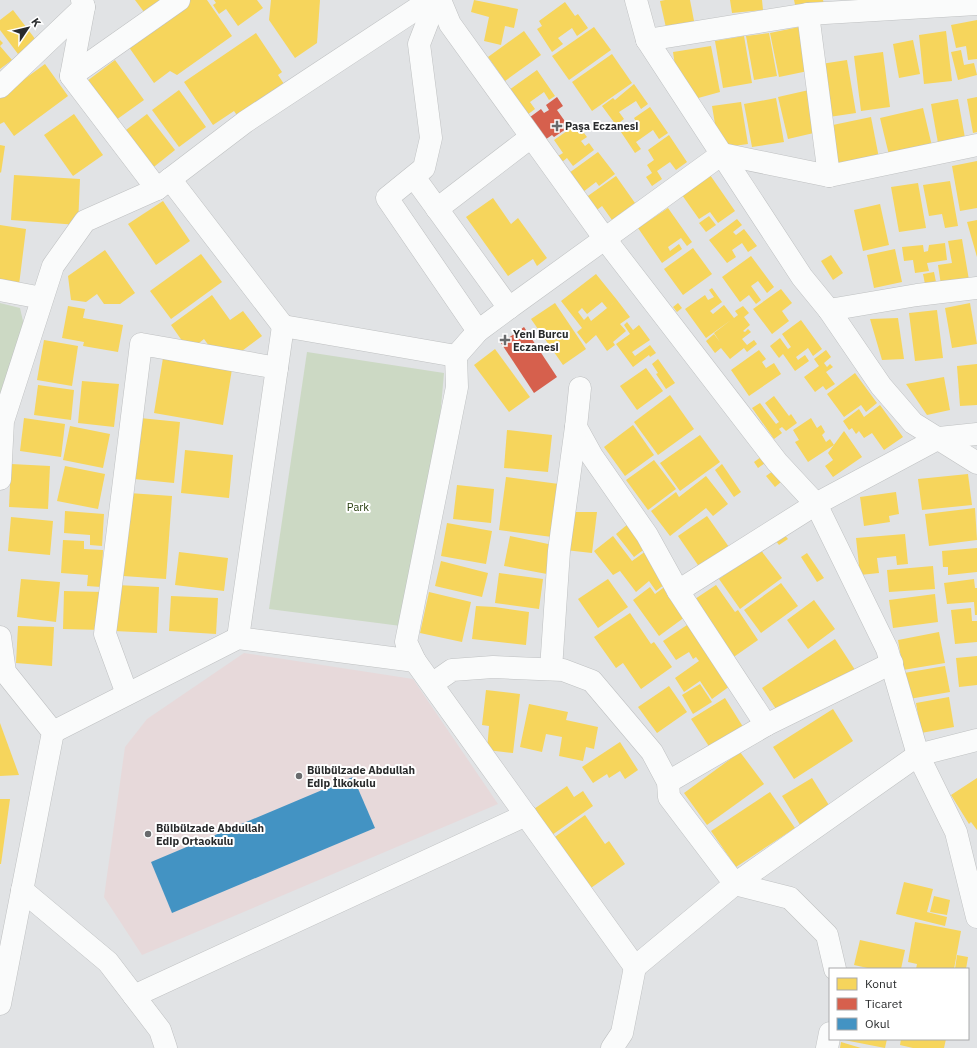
<svg xmlns="http://www.w3.org/2000/svg" width="977" height="1048" viewBox="0 0 977 1048" font-family="'IBM Plex Sans',sans-serif">
	<style>
		.education { fill: #e7d9da }
		.green { fill: #ccd9c4 }
		.homes { fill: #f6d55c }
		.shops { fill: #d6604d }
		.schools { fill: #4393c3 }
		.lines { fill: none; stroke-linecap: round; stroke-linejoin: round }
		.minor-casing { stroke: #bfc1c2; stroke-width: 23 }
		.minor { stroke: #fafbfb; stroke-width: 22 }
		.poi-dot { fill: #696b6d; stroke: #fff; stroke-width: 1.5 }
		.labels { text-anchor: middle; dominant-baseline: central; stroke-width: 4; stroke-linejoin: round; paint-order: stroke }
		.poi-label { font-size: 11px; font-weight: bold; fill: #292b2c; stroke: #fff; text-anchor: start }
		.park-label { font-size: 11px; fill: #273d0d; stroke: #fff }
	</style>
	<rect width="100%" height="100%" fill="#e1e3e5"/>
	<path class="education" d="M244,653L413,679L498,804L142,955L104,897L125,747L147,719Z"/>
	<g class="green">
		<path d="M0,303L20,308L25,330L3,384L0,399Z"/>
		<path d="M307,352L444,373L431,520L401,626L269,609Z"/>
	</g>
	<g class="homes">
		<path d="M135,0H162L144,12Z"/>
		<path d="M186,0H207L232,36L177,75L170,71L154,83L126,43Z"/>
		<path d="M214,0H257L263,8L238,26L226,9L219,14L213,5L216,3Z"/>
		<path d="M271,0H320L317,43L295,58L269,20Z"/>
		<path d="M474,0L518,9L514,28L505,26L501,45L484,41L489,17L471,12Z"/>
		<path d="M665,0H690L695,26L667,32L660,1Z"/>
		<path d="M730,0H762L763,10L732,13Z"/>
		<path d="M794,0H823L824,4L796,9Z"/>
		<path d="M565,2L575,16L578,14L588,28L577,36L572,28L558,38L563,44L552,52L537,29L542,26L539,21Z"/>
		<path d="M13,10L36,40L18,54L0,30V20Z"/>
		<path d="M977,20V59L968,60L966,46L956,48L951,25Z"/>
		<path d="M594,27L611,50L569,80L552,56Z"/>
		<path d="M799,27L808,71L779,77L770,33Z"/>
		<path d="M524,31L541,55L505,81L488,57Z"/>
		<path d="M946,31L952,81L924,84L919,35Z"/>
		<path d="M256,33L282,72L278,75L288,90L241,121L234,111L213,125L184,82Z"/>
		<path d="M769,33L777,76L754,80L746,36Z"/>
		<path d="M744,36L752,83L723,88L715,41Z"/>
		<path d="M0,40L3,43L0,46L12,60L0,69Z"/>
		<path d="M913,40L920,74L899,78L893,44Z"/>
		<path d="M711,46L720,92L691,100L677,80L673,52Z"/>
		<path d="M961,50L964,65L974,63L977,75L958,80L951,52Z"/>
		<path d="M883,52L890,107L861,111L854,56Z"/>
		<path d="M612,54L632,83L592,111L572,82Z"/>
		<path d="M115,60L144,100L116,120L87,81Z"/>
		<path d="M847,60L856,113L829,117L821,64Z"/>
		<path d="M45,64L68,96L14,136L4,122L0,124V97Z"/>
		<path d="M537,70L555,96L549,100L544,92L530,102L535,109L527,115L509,90Z"/>
		<path d="M634,84L648,104L641,109L636,101L619,112L624,119L616,125L602,106L613,98L615,100Z"/>
		<path d="M179,90L206,127L179,147L152,110Z"/>
		<path d="M809,90L818,132L788,139L778,97Z"/>
		<path d="M977,97V132L973,133L967,99Z"/>
		<path d="M776,98L784,142L752,147L744,104Z"/>
		<path d="M958,99L965,138L938,143L931,104Z"/>
		<path d="M741,102L748,144L719,148L712,106Z"/>
		<path d="M650,107L668,133L659,139L653,130L636,142L641,149L635,153L619,129L627,124L631,130L638,125L634,118Z"/>
		<path d="M923,108L932,146L889,155L880,118Z"/>
		<path d="M74,114L103,155L73,176L44,135Z"/>
		<path d="M147,114L175,150L150,170L122,133Z"/>
		<path d="M871,117L879,158L837,167L828,126Z"/>
		<path d="M577,124L587,137L581,141L585,146L589,143L594,150L573,166L567,158L562,162L558,156L563,153L554,140Z"/>
		<path d="M669,135L687,162L676,170L670,162L657,171L662,179L652,186L646,177L652,173L647,165L654,160L648,150Z"/>
		<path d="M0,145L5,146L1,173L0,172Z"/>
		<path d="M598,152L615,174L599,186L596,182L583,192L569,173Z"/>
		<path d="M977,161V208L960,211L952,166Z"/>
		<path d="M14,175L80,179L78,225L11,220Z"/>
		<path d="M710,175L735,211L718,223L710,212L699,219L682,195Z"/>
		<path d="M616,176L635,203L612,220L602,206L594,212L585,198Z"/>
		<path d="M950,181L958,226L945,228L942,214L929,216L923,185Z"/>
		<path d="M918,183L926,228L899,232L891,187Z"/>
		<path d="M493,198L511,224L518,218L547,258L537,266L533,259L508,276L466,217Z"/>
		<path d="M163,201L190,241L156,265L128,224Z"/>
		<path d="M880,204L889,245L863,251L854,210Z"/>
		<path d="M668,208L692,242L687,246L681,238L668,247L670,251L679,244L682,249L662,263L638,228Z"/>
		<path d="M709,216L716,225L706,232L699,223Z"/>
		<path d="M737,219L742,225L733,232L736,235L744,229L757,246L748,252L742,243L732,250L736,257L727,263L709,240Z"/>
		<path d="M977,220V257L967,222Z"/>
		<path d="M0,225L26,229L19,285L0,282Z"/>
		<path d="M962,239L969,280L941,285L938,265L952,263L948,241Z"/>
		<path d="M945,243L947,260L927,263L929,271L915,273L913,260L904,261L902,247L923,245L924,252L928,251L929,245Z"/>
		<path d="M693,248L712,274L683,295L664,269Z"/>
		<path d="M895,249L902,282L874,288L867,255Z"/>
		<path d="M105,250L135,293L120,304H104L97,294L86,302L71,300L68,276Z"/>
		<path d="M201,254L222,282L171,319L150,291Z"/>
		<path d="M831,255L843,273L833,280L821,261Z"/>
		<path d="M751,256L774,287L767,293L758,281L751,286L761,300L756,304L749,295L740,302L722,277Z"/>
		<path d="M934,272L937,287L926,289L923,274Z"/>
		<path d="M596,274L617,300L607,308L602,302L587,314L582,308L578,312L584,320L588,316L591,321L617,300L630,317L620,324L626,331L613,342L615,345L607,351L596,335L586,344L577,332L582,328L561,301Z"/>
		<path d="M712,288L722,302L710,311L713,314L724,305L734,318L738,315L735,311L743,306L749,313L744,317L750,325L743,331L745,332L748,329L751,332L742,339L747,345L754,340L757,344L747,352L744,348L730,359L721,348L715,353L706,341L714,334L720,342L714,333L731,320L706,338L685,309L705,295L708,300L714,297L709,290Z"/>
		<path d="M781,289L792,303L782,311L789,321L772,334L753,309Z"/>
		<path d="M212,295L230,320L243,311L262,336L223,365L204,339L194,347L185,345L171,325Z"/>
		<path d="M555,303L586,349L563,365L531,319Z"/>
		<path d="M678,303L682,308L677,312L673,307Z"/>
		<path d="M970,303L977,344L952,348L945,308Z"/>
		<path d="M68,306L85,309L83,318L123,325L118,352L83,346L84,342L62,338Z"/>
		<path d="M937,310L943,358L915,361L909,313Z"/>
		<path d="M898,318L904,359L882,360L870,319Z"/>
		<path d="M801,320L822,349L813,356L808,348L796,357L798,360L805,355L809,361L795,371L783,354L779,358L770,346L780,338L788,349L791,347L782,334Z"/>
		<path d="M627,322L633,330L639,325L650,340L632,352L635,356L650,345L656,353L650,357L649,355L633,367L616,344L630,334L624,325Z"/>
		<path d="M44,340L78,346L72,386L37,380Z"/>
		<path d="M495,349L530,397L509,412L474,365Z"/>
		<path d="M759,350L766,359L762,362L766,368L774,363L781,374L749,396L731,370Z"/>
		<path d="M826,350L831,357L824,363L827,367L830,364L833,367L826,372L835,384L826,390L823,386L815,392L804,377L819,366L814,359Z"/>
		<path d="M163,358L232,369L223,425L154,413Z"/>
		<path d="M658,359L675,383L666,389L656,374L658,373L652,364Z"/>
		<path d="M977,364V405L960,406L957,366Z"/>
		<path d="M646,368L663,391L637,410L620,386Z"/>
		<path d="M855,373L877,403L866,412L861,405L844,417L827,394Z"/>
		<path d="M944,377L950,410L927,415L906,384Z"/>
		<path d="M82,381L119,384L114,427L78,423Z"/>
		<path d="M38,385L74,390L71,420L34,415Z"/>
		<path d="M670,395L694,429L658,455L634,422Z"/>
		<path d="M774,396L789,416L791,414L797,423L786,431L782,427L779,429L782,433L774,439L752,408L760,403L776,424L779,422L765,403Z"/>
		<path d="M880,405L903,437L884,450L872,433L864,438L859,431L856,434L852,428L849,430L843,421L859,409L864,417Z"/>
		<path d="M24,418L65,424L61,457L20,451Z"/>
		<path d="M140,418L180,422L174,483L134,479Z"/>
		<path d="M811,418L817,428L821,425L825,432L822,435L826,442L830,439L834,445L808,462L795,442L799,440L793,430Z"/>
		<path d="M633,425L654,455L625,476L604,447Z"/>
		<path d="M70,426L110,434L103,468L63,460Z"/>
		<path d="M507,430L552,435L548,472L504,468Z"/>
		<path d="M844,431L862,457L833,477L825,466L833,460L828,453Z"/>
		<path d="M700,435L720,462L680,491L660,463Z"/>
		<path d="M185,450L233,455L229,498L181,493Z"/>
		<path d="M761,457L765,463L758,468L754,462Z"/>
		<path d="M654,460L676,489L648,510L626,480Z"/>
		<path d="M11,464L50,466L48,509L9,507Z"/>
		<path d="M722,464L741,492L734,497L715,470Z"/>
		<path d="M65,466L105,474L98,509L57,501Z"/>
		<path d="M773,471L781,482L775,487L766,476Z"/>
		<path d="M968,474L972,505L922,510L918,479Z"/>
		<path d="M706,476L728,504L713,516L706,508L670,536L651,511L676,492L679,497Z"/>
		<path d="M506,477L559,484L552,537L499,530Z"/>
		<path d="M457,485L494,489L491,523L453,519Z"/>
		<path d="M896,492L899,514L889,516L890,522L864,526L860,497Z"/>
		<path d="M129,493L172,496L166,579L123,576Z"/>
		<path d="M975,508L977,540L929,546L925,514Z"/>
		<path d="M65,511L104,514L102,546L90,545V535L64,533Z"/>
		<path d="M570,512H597L592,553L565,550Z"/>
		<path d="M707,516L729,547L700,568L678,536Z"/>
		<path d="M11,517L53,521L50,555L8,551Z"/>
		<path d="M447,523L492,531L486,564L441,556Z"/>
		<path d="M628,524L646,548L634,557L616,534Z"/>
		<path d="M784,534L788,539L779,545L776,541Z"/>
		<path d="M905,534L908,564L897,565L896,556L877,558L879,573L860,575L856,538Z"/>
		<path d="M510,536L553,545L547,574L504,566Z"/>
		<path d="M613,536L632,561L646,551L669,581L656,591L649,581L636,592L620,571L613,575L594,551Z"/>
		<path d="M63,540L84,541V549L103,550L101,587L87,586L88,575L61,573Z"/>
		<path d="M977,548V572L948,575V567H943L942,551Z"/>
		<path d="M760,549L782,578L740,609L719,579Z"/>
		<path d="M179,552L228,558L224,591L175,585Z"/>
		<path d="M807,553L824,578L817,582L801,557Z"/>
		<path d="M441,561L488,573L482,597L435,586Z"/>
		<path d="M933,566L935,589L889,592L887,570Z"/>
		<path d="M499,573L543,579L539,609L495,603Z"/>
		<path d="M21,579L60,582L56,622L17,617Z"/>
		<path d="M608,579L628,607L598,628L578,599Z"/>
		<path d="M974,579L975,588H977V615H975L974,602L947,604L944,583Z"/>
		<path d="M781,583L798,606L761,633L744,610Z"/>
		<path d="M116,585L159,587L157,633L114,631Z"/>
		<path d="M667,585L689,614L659,636L633,600L650,587L655,594Z"/>
		<path d="M716,585L735,612L738,610L758,640L728,661L689,603Z"/>
		<path d="M64,591L103,592L102,630L63,629Z"/>
		<path d="M429,592L471,602L462,642L420,633Z"/>
		<path d="M935,594L938,622L893,628L889,600Z"/>
		<path d="M171,596L218,598L216,634L169,631Z"/>
		<path d="M814,600L835,629L808,649L787,620Z"/>
		<path d="M476,606L495,607L529,612L526,645L472,639Z"/>
		<path d="M971,608L972,621H977V642L955,644L951,610Z"/>
		<path d="M630,613L651,644L654,642L672,667L641,689L623,663L616,668L594,637Z"/>
		<path d="M690,623L730,686L712,699L700,681L684,692L675,678L699,661L696,657L693,659L689,652L676,660L663,641Z"/>
		<path d="M18,626L54,627L52,666L16,663Z"/>
		<path d="M939,632L945,663L903,670L898,640Z"/>
		<path d="M835,639L859,676L786,724L762,688Z"/>
		<path d="M977,656V685L959,687L956,658Z"/>
		<path d="M945,666L950,692L909,699L904,673Z"/>
		<path d="M700,684L712,702L693,714L682,695Z"/>
		<path d="M669,686L687,712L657,733L638,707Z"/>
		<path d="M486,690L520,694L513,753L487,750L489,726L482,725Z"/>
		<path d="M949,697L954,727L921,733L916,703Z"/>
		<path d="M725,698L745,730L712,751L691,719Z"/>
		<path d="M529,704L568,712L566,720L598,727L594,749L586,747L583,761L559,756L562,737L546,734L542,752L520,747Z"/>
		<path d="M833,709L853,741L794,779L773,747Z"/>
		<path d="M0,723L19,775L0,776Z"/>
		<path d="M620,742L638,770L625,779L620,771L609,778L607,774L593,783L582,767Z"/>
		<path d="M740,752L764,784L707,825L684,793Z"/>
		<path d="M812,778L832,810L802,828L782,796Z"/>
		<path d="M977,778V830L971,822L969,824L951,795Z"/>
		<path d="M567,786L574,797L583,791L593,806L552,835L534,809Z"/>
		<path d="M770,792L795,828L736,867L711,831Z"/>
		<path d="M0,799H10L1,864H0Z"/>
		<path d="M585,815L605,844L609,841L625,864L588,890L552,839Z"/>
		<path d="M904,882L933,889L927,912L947,917L945,926L896,914Z"/>
		<path d="M934,896L950,900L947,915L930,912Z"/>
		<path d="M915,922L961,931L954,969H916L917,964L908,962Z"/>
		<path d="M860,940L905,950L901,969H872L854,965Z"/>
		<path d="M957,955L968,957L966,969H955Z"/>
		<path d="M839,1039H887L885,1048Z"/>
		<path d="M901,1039H946L944,1048H913L900,1045Z"/>
		<path d="M841,1042L861,1048H840Z"/>
	</g>
	<g class="shops">
		<path d="M557,97L563,106L557,110L569,127L554,137L552,135L542,142L526,120L541,109L544,113L549,110L546,105Z"/>
		<path d="M524,327L557,377L534,393L501,343Z"/>
	</g>
	<path class="schools" d="M353,777L375,828L172,913L151,862Z"/>
	<g class="lines">
		<g class="minor-casing">
			<g id="minor">
				<path d="M82,0L84,7L71,76L157,189"/>
				<path d="M436,0L419,44L431,138L424,168L387,198L478,331"/>
				<path d="M440,0L450,24L605,239L777,462L816,504L887,649L918,755L956,832L977,917"/>
				<path d="M636,0L647,40L802,277L829,310L881,386L913,423L977,463"/>
				<path d="M808,14L829,176L977,145"/>
				<path d="M647,40L808,14L977,4"/>
				<path d="M71,76L179,0"/>
				<path d="M0,87L84,7"/>
				<path d="M414,177L509,308"/>
				<path d="M170,179L283,326"/>
				<path d="M437,209L531,137"/>
				<path d="M0,290L42,298"/>
				<path d="M829,310L917,295L977,288"/>
				<path d="M456,356L478,331L509,308L722,154L829,176"/>
				<path d="M580,388L576,427L592,456L647,535L678,591L766,725"/>
				<path d="M0,479L3,421L53,266L85,221L157,189L245,122L430,0"/>
				<path d="M678,591L816,504L939,438L977,434"/>
				<path d="M0,637L5,672L53,732L0,1004"/>
				<path d="M415,661L635,967L735,884L669,797L668,782L652,752L592,681L563,670L493,667L452,670L432,684"/>
				<path d="M551,669L559,551L576,427"/>
				<path d="M127,694L105,634L141,344L277,368"/>
				<path d="M53,732L238,638L415,661L406,642L457,387L456,356L283,326L238,638"/>
				<path d="M668,782L766,725L892,663"/>
				<path d="M735,884L918,755L977,740"/>
				<path d="M735,884L790,898L827,935L835,969"/>
				<path d="M22,890L108,962L160,1030L166,1048"/>
				<path d="M134,996L526,815"/>
				<path d="M612,1048L622,1033L635,967"/>
				<path d="M827,1048L830,1033"/>
			</g>
		</g>
		<use href="#minor" class="minor"/>
	</g>
	<g class="poi-dot">
		<path d="M555 120h4v4h4v4h-4v4h-4v-4h-4v-4h4z"/>
		<path d="M503 334h4v4h4v4h-4v4h-4v-4h-4v-4h4z"/>
		<circle cx="299" cy="776" r="4"/>
		<circle cx="148" cy="834" r="4"/>
	</g>
	<g class="labels">
		<g class="poi-label">
			<text x="565" y="126">Paşa Eczanesi</text>
			<text x="513" y="334">Yeni Burcu<tspan x="513" dy="13">Eczanesi</tspan></text>
			<text x="307" y="770">Bülbülzade Abdullah<tspan x="307" dy="13">Edip İlkokulu</tspan></text>
			<text x="156" y="828">Bülbülzade Abdullah<tspan x="156" dy="13">Edip Ortaokulu</tspan></text>
		</g>
		<g class="park-label">
			<text x="358" y="507">Park</text>
		</g>
	</g>
	<rect x="829" y="968" width="140" height="72" fill="#ffffff" stroke="#a9aaab"/>
	<rect x="837" y="978" width="20" height="12" fill="#f6d55c" stroke="#a9aaab"/>
	<text x="865" y="988" font-size="12" fill="#292b2c">Konut</text>
	<rect x="837" y="998" width="20" height="12" fill="#d6604d" stroke="#a9aaab"/>
	<text x="865" y="1008" font-size="12" fill="#292b2c">Ticaret</text>
	<rect x="837" y="1018" width="20" height="12" fill="#4393c3" stroke="#a9aaab"/>
	<text x="865" y="1028" font-size="12" fill="#292b2c">Okul</text>
	<g transform="translate(28 28) rotate(55)" stroke="#ffffff" stroke-width="3" paint-order="stroke">
	<path d="M0-3L7 15L0 10L-7 15Z" fill="#292b2c"/>
	<text y="-6" font-size="11" font-weight="bold" text-anchor="middle" fill="#292b2c">K</text>
	</g>
</svg>
